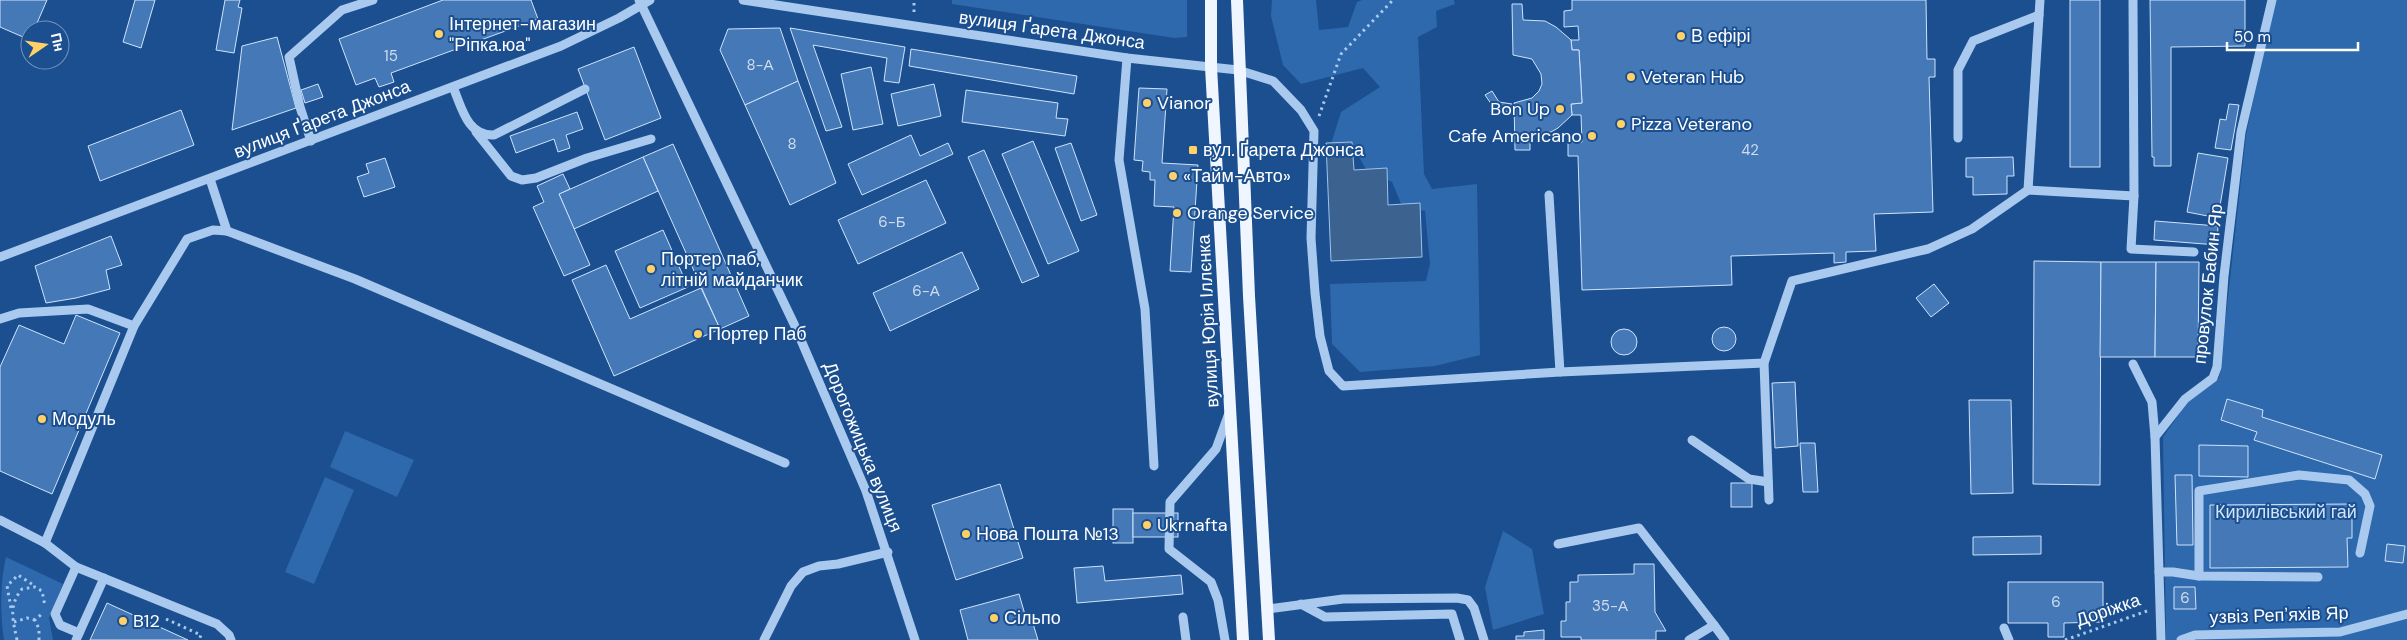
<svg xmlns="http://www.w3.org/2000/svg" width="2407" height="640" viewBox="0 0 2407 640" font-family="'DM Sans',sans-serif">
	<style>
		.green { fill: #2e69ad }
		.water { fill: #3c6290; stroke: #9cc4f0 }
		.building { fill: #4478b7; stroke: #cfe3fa }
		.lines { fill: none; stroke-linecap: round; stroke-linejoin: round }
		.path { stroke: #a9c9ee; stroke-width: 3; stroke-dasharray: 2.5 4; stroke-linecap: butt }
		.minor { stroke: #a9c9ee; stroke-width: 9 }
		.major { stroke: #f0f6ff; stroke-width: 12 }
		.poi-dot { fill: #ffd166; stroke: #1b4f8f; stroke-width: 2 }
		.labels { text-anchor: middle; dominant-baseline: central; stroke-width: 4; stroke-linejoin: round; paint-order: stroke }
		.number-label { font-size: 15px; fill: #d0dded }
		.poi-label { font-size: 18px; fill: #fff; stroke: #1b4f8f; text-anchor: start }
		.street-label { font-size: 18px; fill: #fff; stroke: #1b4f8f }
		.park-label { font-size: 18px; fill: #cfe3fa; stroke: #1b4f8f }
	</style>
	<rect width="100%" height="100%" fill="#1b4f8f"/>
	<g class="green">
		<path d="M952,0H1187V37L1174,38L952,4Z"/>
		<path d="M1272,0H1316L1319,30L1348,27L1357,2L1362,0H1454L1455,4L1436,11L1437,27L1418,37L1424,174L1432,189L1477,184L1480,355L1435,366L1360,372L1332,344L1330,284L1426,281L1430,264L1425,211L1402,206L1392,182L1367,171L1354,148L1331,144L1341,112L1380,87L1363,68L1301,84L1283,65L1271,16Z"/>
		<path d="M2274,0H2407V640H2166L2163,437L2188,401L2219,378L2246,135Z"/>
		<path d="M345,431L414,460L397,497L330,467Z"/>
		<path d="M325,477L354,490L314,584L285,572Z"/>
		<path d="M1503,531L1532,549L1544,614L1493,630L1485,587Z"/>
		<path d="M6,557L63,584L49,618L53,640H4C0,614 0,582 6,557Z"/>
	</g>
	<path class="water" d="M1352,142L1354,170L1387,168L1388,205L1420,203L1422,257L1331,261L1326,143Z"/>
	<g class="building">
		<path d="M0,0H47L34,30H30V40L0,27Z"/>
		<path d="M135,0H155L141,48L123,42Z"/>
		<path d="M225,0H240L238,7L242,8L234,53L216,50Z"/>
		<path d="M443,0H531L538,19L391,73L394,82L379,87L375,78L356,85L339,39Z"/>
		<path d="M1572,0H1926L1927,59H1935V77H1929L1933,212L1874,214L1876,251L1846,252V262L1834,263V253L1731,256L1732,285L1582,290L1578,156H1568V143L1582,142L1581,115H1572L1571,104L1582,103L1579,50H1572L1571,40H1579L1578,26L1564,27V11L1572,10Z"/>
		<rect x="2070" y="0" width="30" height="167"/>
		<path d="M2150,0H2245V46L2171,47V166H2154V157H2152Z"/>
		<path d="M1512,4H1522L1523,20L1545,21L1556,27L1571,40L1572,50H1579L1582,103L1571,104L1572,115L1558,128L1551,132L1530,135V150H1515L1514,103L1532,98L1539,91L1542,84L1541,74L1532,59L1513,55Z"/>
		<path d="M780,28L798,81L745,105L720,50L728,29Z"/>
		<path d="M790,28L905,47L899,83L884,81L887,58L813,45L842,127L826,131Z"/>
		<path d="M277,37L296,108L232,130L242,46Z"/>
		<path d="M634,47L661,118L605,140L578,69Z"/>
		<path d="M911,49L1077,76L1074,94L909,66Z"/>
		<path d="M871,67L883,124L853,130L841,74Z"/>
		<path d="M798,81L836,183L790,205L745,105Z"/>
		<path d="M318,84L323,97L305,103L301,90Z"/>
		<path d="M934,84L941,116L898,126L891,94Z"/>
		<path d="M1139,88L1167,89L1162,163L1198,165L1191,272L1170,271L1174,207L1154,206L1155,180H1150V172L1142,171L1143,161L1134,160Z"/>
		<path d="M966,90L1058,103L1056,118L1068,119L1065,136L962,122Z"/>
		<path d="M1492,91L1499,102L1512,104V111L1505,112L1494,108L1485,95Z"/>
		<path d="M2229,104L2239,105L2231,150L2215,148L2220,119L2226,120Z"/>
		<path d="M181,110L194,145L100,181L88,146Z"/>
		<path d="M577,112L583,129L566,135L570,148L558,152L554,139L516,153L510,136Z"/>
		<path d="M911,135L920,156L948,143L953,154L862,195L848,164Z"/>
		<path d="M1033,141L1079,251L1048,264L1002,154Z"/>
		<path d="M1071,143L1097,215L1081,221L1055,148Z"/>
		<path d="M673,144L749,316L720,329L643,157Z"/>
		<path d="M984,150L1039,276L1022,283L968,157Z"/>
		<path d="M2198,153L2228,158L2218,218L2187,212Z"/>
		<path d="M643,157L658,191L574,229L559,194Z"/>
		<path d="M2013,157L2014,176H2007V194L1973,195V177H1966V158Z"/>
		<path d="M385,158L395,187L364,197L357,177L369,173L366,164Z"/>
		<path d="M563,174L570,189L559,194L590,265L564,276L533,207L544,202L537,186Z"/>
		<path d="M926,180L946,223L858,264L838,220Z"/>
		<path d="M2155,221L2218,226L2217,245L2154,240Z"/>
		<path d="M663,230L688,287L640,308L615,251Z"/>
		<path d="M111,236L122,265L106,270L110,289L76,298L46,303L35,266Z"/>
		<path d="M962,252L979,289L890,331L873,293Z"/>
		<path d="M2034,261L2101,262L2100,485L2033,484Z"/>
		<path d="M2101,262H2156L2155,357H2100Z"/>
		<path d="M2156,262H2199L2198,357H2155Z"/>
		<path d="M606,265L630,319L701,288L720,329L614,376L572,280Z"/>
		<path d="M1934,284L1949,303L1931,317L1916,298Z"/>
		<path d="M76,315L120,333L52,494L0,471V367L19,325L64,344Z"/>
		<circle cx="1724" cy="339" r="12"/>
		<circle cx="1624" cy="342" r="13"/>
		<path d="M1795,382L1798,446L1775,448L1772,383Z"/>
		<path d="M2227,399L2263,410L2262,417L2382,455L2375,479L2254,440L2257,432L2221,420Z"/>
		<path d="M1969,400H2011L2013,493L1971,494Z"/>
		<path d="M1800,443H1815L1818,492H1803Z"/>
		<path d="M2199,445L2248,446V477L2199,476Z"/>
		<path d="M2175,475H2192L2193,545H2177Z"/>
		<rect x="1731" y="483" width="21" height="24"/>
		<path d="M1000,484L1023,558L956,580L932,505Z"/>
		<path d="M2352,504V538H2347L2348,567L2210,568V505Z"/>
		<rect x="1113" y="509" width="20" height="34"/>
		<rect x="1133" y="513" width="45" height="24"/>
		<path d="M2041,536V554L1973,555V537Z"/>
		<path d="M2387,544L2405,546L2403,563L2385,561Z"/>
		<path d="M1634,564H1654L1655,612L1666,631H1656V640H1581V637H1561V621H1566V602H1570V582H1578V575L1634,574Z"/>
		<path d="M1103,566L1105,581L1181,575L1183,594L1077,603L1074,568Z"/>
		<path d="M2008,582H2103V622L2064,623V637H2048V623H2008Z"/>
		<path d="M2174,587H2195L2196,609H2174Z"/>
		<path d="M1019,594L1026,618L1031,617L1038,640H968L960,610Z"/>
		<path d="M107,603L188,640H90Z"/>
		<path d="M1544,630V640H1516V636H1524V632Z"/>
	</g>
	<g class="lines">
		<g class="path">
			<path d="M914,12V0"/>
			<path d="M1319,116L1341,54L1393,0"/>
			<path d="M11,608L7,586L18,575L35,586"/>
			<path d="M166,619L201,635L199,640"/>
			<path d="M14,622L27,618L35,620"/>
			<path d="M17,640C13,620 8,606 22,589L35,587L42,591L45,606"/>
			<path d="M39,640V629L35,620L43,613"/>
			<path d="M2065,640L2147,611"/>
		</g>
		<g class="minor">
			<path d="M639,0L794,324L866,491L915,640"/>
			<path d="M743,0L1127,58L1238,70L1273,81L1301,110L1314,131L1311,238L1315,293L1320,336L1329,371L1343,386L1560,372L1764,363"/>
			<path d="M2133,0L2134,196L2131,249L2194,252"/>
			<path d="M1127,58L1119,160L1145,309L1154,466"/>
			<path d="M453,87C462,108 467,136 494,135L585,89"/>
			<path d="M476,132L511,176L522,180L536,178L587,158L651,139"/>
			<path d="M1958,138V70L1973,41L2039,15"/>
			<path d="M311,141L300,107L289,57L342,10L373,0"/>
			<path d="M210,179L227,231"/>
			<path d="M2028,190L2040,0"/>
			<path d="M1549,195L1560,372"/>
			<path d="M0,257L561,46L619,18L650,0"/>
			<path d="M0,319L19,313L88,309L134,326"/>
			<path d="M2133,364L2152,402L2155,437"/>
			<path d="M1692,440L1749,479L1768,482"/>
			<path d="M1769,500L1764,363L1792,281L1928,249L1972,229L2028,190L2134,196"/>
			<path d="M0,520L45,543L76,567L217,624L229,635L231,640"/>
			<path d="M45,543L134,326L187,239L213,230L227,231L355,279L785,463"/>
			<path d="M1558,544L1639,528L1714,625"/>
			<path d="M76,567L55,614L60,625L79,633"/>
			<path d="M2159,572H2173L2199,576L2318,577"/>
			<path d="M2199,576V491L2299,475L2349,480L2365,494L2370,506L2360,553"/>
			<path d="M1301,604L1325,617L1452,614L1460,640"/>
			<path d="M1268,609L1343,599L1457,598L1468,600L1474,608L1484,640"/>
			<path d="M1183,617L1186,640"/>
			<path d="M2004,628L2009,640"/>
			<path d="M76,640L104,578"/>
			<path d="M764,640L791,586L803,572L819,566L838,564L888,552"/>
			<path d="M1225,640L1218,600L1211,582L1169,549L1170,502L1216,449L1229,413"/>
			<path d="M1689,640L1714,625L1725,640"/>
			<path d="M2161,640L2155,437L2185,399L2213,378L2217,367L2224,276L2241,132L2272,0"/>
			<path d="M2181,640L2195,635L2340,632L2407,614"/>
		</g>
		<g class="major">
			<path d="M1211,0V67L1243,640"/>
			<path d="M1237,0L1249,296L1269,640"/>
		</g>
	</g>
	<g class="poi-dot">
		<circle cx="439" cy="34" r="5"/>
		<circle cx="1681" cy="36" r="5"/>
		<circle cx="1631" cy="77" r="5"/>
		<circle cx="1147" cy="103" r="5"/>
		<circle cx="1560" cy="109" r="5"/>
		<circle cx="1621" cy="124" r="5"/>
		<circle cx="1592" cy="136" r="5"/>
		<rect x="1188" y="145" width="10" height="10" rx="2.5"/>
		<circle cx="1173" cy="176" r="5"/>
		<circle cx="1177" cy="213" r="5"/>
		<circle cx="651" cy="269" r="5"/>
		<circle cx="698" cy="334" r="5"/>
		<circle cx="42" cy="419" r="5"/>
		<circle cx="1147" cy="525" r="5"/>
		<circle cx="966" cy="534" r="5"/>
		<circle cx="994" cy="618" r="5"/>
		<circle cx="123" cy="621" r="5"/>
	</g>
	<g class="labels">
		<g class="number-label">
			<text x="391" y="56">15</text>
			<text x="760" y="65">8-А</text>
			<text x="792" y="144">8</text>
			<text x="1750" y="150">42</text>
			<text x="892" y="222">6-Б</text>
			<text x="926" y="291">6-А</text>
			<text x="2185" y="598">6</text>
			<text x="2056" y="602">6</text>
			<text x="1610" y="606">35-А</text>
		</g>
		<g class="poi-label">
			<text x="449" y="24">Інтернет-магазин<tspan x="449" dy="21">"Ріпка.юа"</tspan></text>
			<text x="1691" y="36">В ефірі</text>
			<text x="1641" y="77">Veteran Hub</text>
			<text x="1157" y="103">Vianor</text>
			<text x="1550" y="109" text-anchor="end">Bon Up</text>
			<text x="1631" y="124">Pizza Veterano</text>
			<text x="1582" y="136" text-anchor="end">Cafe Americano</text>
			<text x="1203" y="150">вул. Ґарета Джонса</text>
			<text x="1183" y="176">«Тайм-Авто»</text>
			<text x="1187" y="213">Orange Service</text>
			<text x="661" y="259">Портер паб,<tspan x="661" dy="21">літній майданчик</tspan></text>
			<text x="708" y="334">Портер Паб</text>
			<text x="52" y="419">Модуль</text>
			<text x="1157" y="525">Ukrnafta</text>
			<text x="976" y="534">Нова Пошта №13</text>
			<text x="1004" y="618">Сільпо</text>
			<text x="133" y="621">B12</text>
		</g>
		<g class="street-label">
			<text transform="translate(1052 30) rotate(8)">вулиця Ґарета Джонса</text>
			<text transform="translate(322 119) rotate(-21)">вулиця Ґарета Джонса</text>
			<text transform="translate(2208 284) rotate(-84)">провулок Бабин Яр</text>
			<text transform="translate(1208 321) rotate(-93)">вулиця Юрія Іллєнка</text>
			<text transform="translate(863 447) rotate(68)">Дорогожицька вулиця</text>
			<text transform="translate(2108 610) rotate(-19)">Доріжка</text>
			<text transform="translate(2279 615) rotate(-2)">узвіз Репʼяхів Яр</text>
		</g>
		<g class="park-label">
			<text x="2286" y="512">Кирилівський гай</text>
		</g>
	</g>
	<g transform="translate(45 45) rotate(77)"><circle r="24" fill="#1b4f8f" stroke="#7695bc"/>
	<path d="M0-4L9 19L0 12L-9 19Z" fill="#ffd166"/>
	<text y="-8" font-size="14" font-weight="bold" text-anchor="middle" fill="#ffffff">Пн</text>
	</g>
	<path d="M2227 42v8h131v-8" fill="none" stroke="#ffffff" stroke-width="2.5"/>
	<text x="2234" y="42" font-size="15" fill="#ffffff" stroke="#1b4f8f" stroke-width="4" paint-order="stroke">50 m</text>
</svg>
